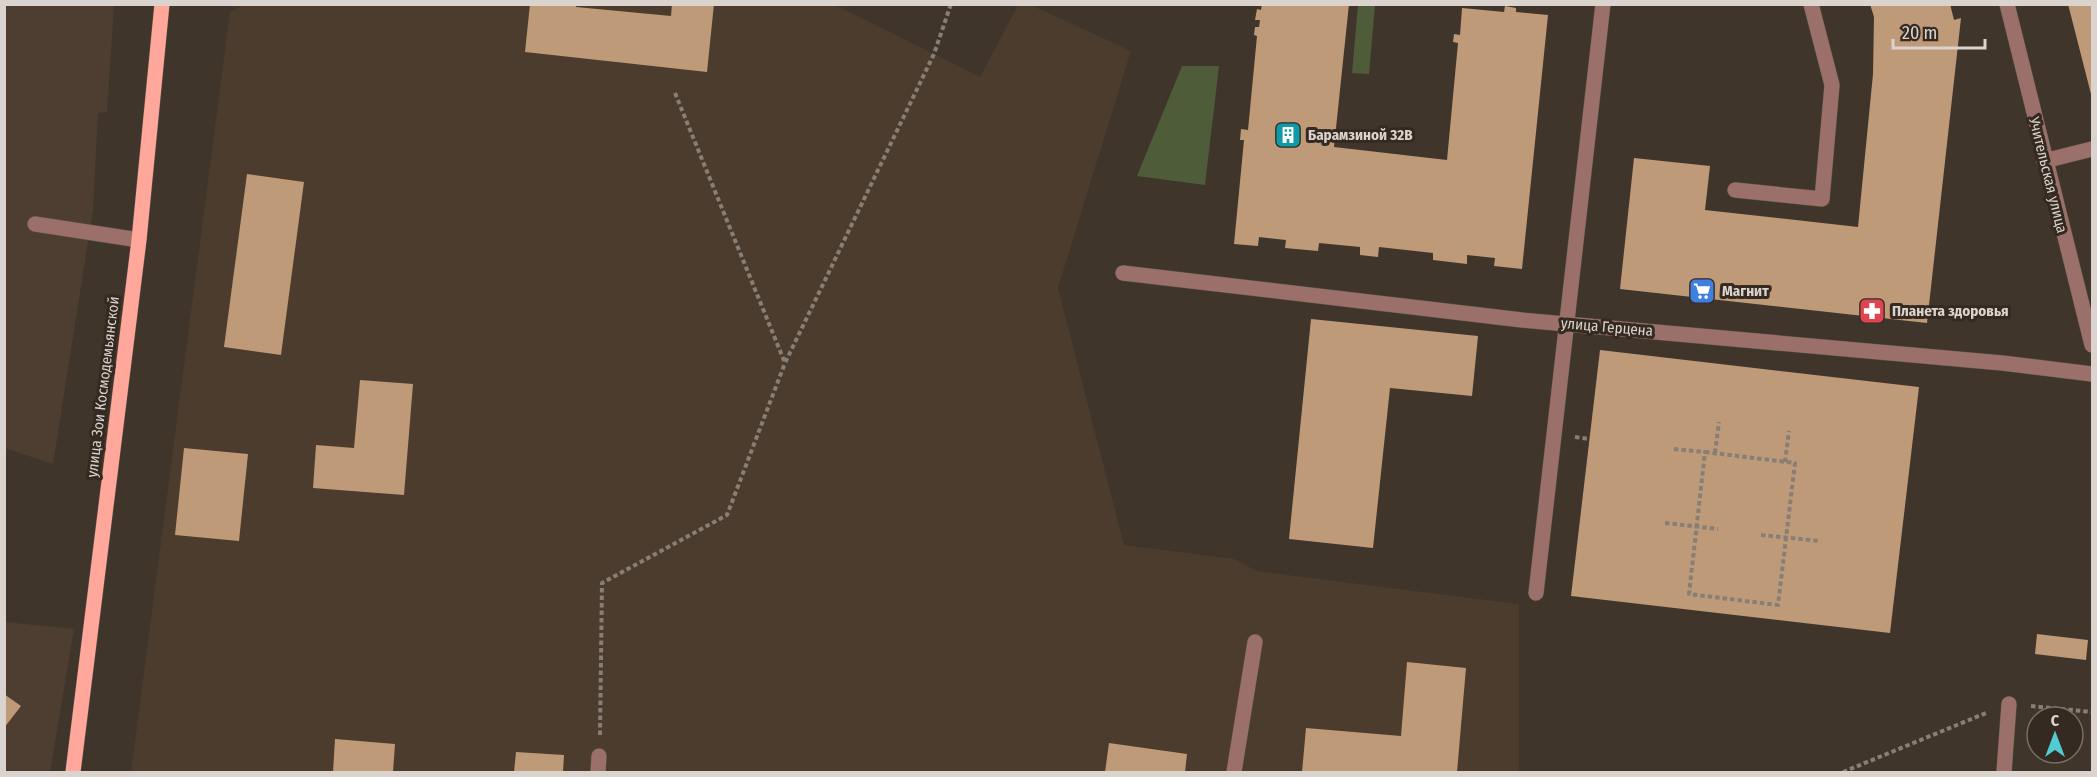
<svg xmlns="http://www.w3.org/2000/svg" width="2097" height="777" viewBox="0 0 2097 777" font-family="'Fira Sans Condensed',sans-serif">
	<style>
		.industrial { fill: #4e3e32 }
		.built { fill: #4b3c2d }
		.green { fill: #4f5c39 }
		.building { fill: #bf9a78 }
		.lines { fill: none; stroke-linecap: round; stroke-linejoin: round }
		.minor-casing { stroke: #5b5248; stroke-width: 16 }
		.major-casing { stroke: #5b5248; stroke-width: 16 }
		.path { stroke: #877e76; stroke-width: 4; stroke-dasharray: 4.5 3; stroke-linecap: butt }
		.minor { stroke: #9b706a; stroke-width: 15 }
		.major { stroke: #ffa79b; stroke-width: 15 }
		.labels { text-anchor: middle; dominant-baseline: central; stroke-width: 6; stroke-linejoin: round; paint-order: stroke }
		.poi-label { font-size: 15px; font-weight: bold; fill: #dbd4ce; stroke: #352a21; text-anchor: start }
		.street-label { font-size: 15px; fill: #dbd4ce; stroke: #352a21 }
	</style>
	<rect width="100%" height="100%" fill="#3f352b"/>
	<g class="industrial">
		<path d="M5,5H114L107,112L98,113L93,210L53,464L5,448Z"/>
		<path d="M4,622L74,629L50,772H5Z"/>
	</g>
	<path class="built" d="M243,5H835L980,77L1018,5H1031L1131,51L1058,288L1124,545L1234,559L1257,571L1519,604V772H131L230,12Z"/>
	<g class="green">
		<path d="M1358,5H1375L1369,74L1352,73Z"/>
		<path d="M1182,66H1219L1205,185L1137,176Z"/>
	</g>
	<g class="building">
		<path d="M530,4H576V7L671,16L672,4H714L707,72L525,52Z"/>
		<path d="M1262,4H1349L1334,147L1447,160L1458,43L1453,42L1454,34L1460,35L1462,8L1504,12L1505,6L1516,8V12L1548,15L1522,269L1494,266L1495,258L1467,255V264L1433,260V253L1379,247L1378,257L1360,255V247L1319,243L1318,251L1285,248L1286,240L1259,237L1258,246L1234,244L1244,140H1240L1241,129L1248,130L1257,36L1254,35L1255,27H1259L1260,20H1255L1257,9L1261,10Z"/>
		<path d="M1870,4H1950L1954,20L1961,18L1927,323L1620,289L1634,158L1710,166L1705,210L1858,227L1873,74L1874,17Z"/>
		<path d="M2068,4H2092V98Z"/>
		<path d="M247,174L304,182L281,355L224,347Z"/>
		<path d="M1311,319L1478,336L1472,396L1390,388L1373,548L1289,539Z"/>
		<path d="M1600,350L1919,387L1890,633L1571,596Z"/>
		<path d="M360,380L413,384L404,495L313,488L316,445L354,448Z"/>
		<path d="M184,448L248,454L239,541L175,535Z"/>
		<path d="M2037,634L2088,640L2086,660L2035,654Z"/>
		<path d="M1407,662L1466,668L1457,772H1302L1306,728L1401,736Z"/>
		<path d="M4,694L21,706L4,728Z"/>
		<path d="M335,739L395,744L393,772H333Z"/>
		<path d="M1109,743L1187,754L1185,772H1105Z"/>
		<path d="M516,752L564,755L563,772H514Z"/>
	</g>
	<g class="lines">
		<g class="minor-casing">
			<g id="minor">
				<path d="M2007,4L2092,345"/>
				<path d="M2044,161L2092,149"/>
				<path d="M1735,190L1822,199L1832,85L1811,4"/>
				<path d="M35,224L139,240"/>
				<path d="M1123,273L1522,320L2002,363L2092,374"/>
				<path d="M1536,593L1603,4"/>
				<path d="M598,772L599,756"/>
				<path d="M1234,772L1255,642"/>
				<path d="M2004,772L2009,704"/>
			</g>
		</g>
		<g class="major-casing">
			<path id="major" d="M73,772L139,240L162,4"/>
		</g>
		<g class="path">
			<path d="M675,93L785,363L934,54L951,4"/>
			<path d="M1575,437L1589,439"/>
			<path d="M1674,449L1705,452"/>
			<path d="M1705,452L1795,463L1778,605L1689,594Z"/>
			<path d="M1715,453L1719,422"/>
			<path d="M1785,462L1789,431"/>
			<path d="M1665,523L1718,529"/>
			<path d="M1761,535L1819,541"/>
			<path d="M2031,706L2092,712"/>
			<path d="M600,735L602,583L727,515L785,363"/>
			<path d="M1843,772L1986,713"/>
		</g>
		<use href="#minor" class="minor"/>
		<use href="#major" class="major"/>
	</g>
	<defs>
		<g id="building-square" transform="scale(1.35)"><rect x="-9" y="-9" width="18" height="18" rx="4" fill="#0f9aa8" stroke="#352a21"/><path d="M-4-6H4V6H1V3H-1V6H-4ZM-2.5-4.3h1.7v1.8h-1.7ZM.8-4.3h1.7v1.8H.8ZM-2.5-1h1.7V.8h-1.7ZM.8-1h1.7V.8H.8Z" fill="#fff"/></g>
		<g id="supermarket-square" transform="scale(1.35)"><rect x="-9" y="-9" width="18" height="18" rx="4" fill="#3f7fe0" stroke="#352a21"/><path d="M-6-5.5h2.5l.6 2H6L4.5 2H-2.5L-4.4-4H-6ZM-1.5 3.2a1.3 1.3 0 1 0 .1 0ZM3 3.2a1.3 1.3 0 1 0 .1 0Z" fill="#fff"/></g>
		<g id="pharmacy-square" transform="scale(1.35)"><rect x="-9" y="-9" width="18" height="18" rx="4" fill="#e0444e" stroke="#352a21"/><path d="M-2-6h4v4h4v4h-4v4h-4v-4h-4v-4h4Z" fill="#fff"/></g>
	</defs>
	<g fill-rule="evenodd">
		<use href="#building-square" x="1288" y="135"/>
		<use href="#supermarket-square" x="1702" y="291"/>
		<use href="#pharmacy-square" x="1872" y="311"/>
	</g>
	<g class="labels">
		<g class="poi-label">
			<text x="1308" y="135">Барамзиной 32В</text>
			<text x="1722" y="291">Магнит</text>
			<text x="1892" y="311">Планета здоровья</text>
		</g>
		<g class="street-label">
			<text transform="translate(2048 175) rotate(76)">Учительская улица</text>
			<text transform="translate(1607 327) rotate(5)">улица Герцена</text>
			<text transform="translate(103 387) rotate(-83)">улица Зои Космодемьянской</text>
		</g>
	</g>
	<rect width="2097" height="777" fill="none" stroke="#dbd4ce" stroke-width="12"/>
	<g transform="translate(2055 735)"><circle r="28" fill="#352a21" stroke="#776e66" stroke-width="1.5"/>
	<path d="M0-4.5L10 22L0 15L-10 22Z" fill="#51ccd2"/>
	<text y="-9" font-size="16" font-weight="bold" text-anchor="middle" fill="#dbd4ce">С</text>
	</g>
	<path d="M1893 39v9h92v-9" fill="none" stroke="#dbd4ce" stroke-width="3"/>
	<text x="1902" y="39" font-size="18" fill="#dbd4ce" stroke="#352a21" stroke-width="4.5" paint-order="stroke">20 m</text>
</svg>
